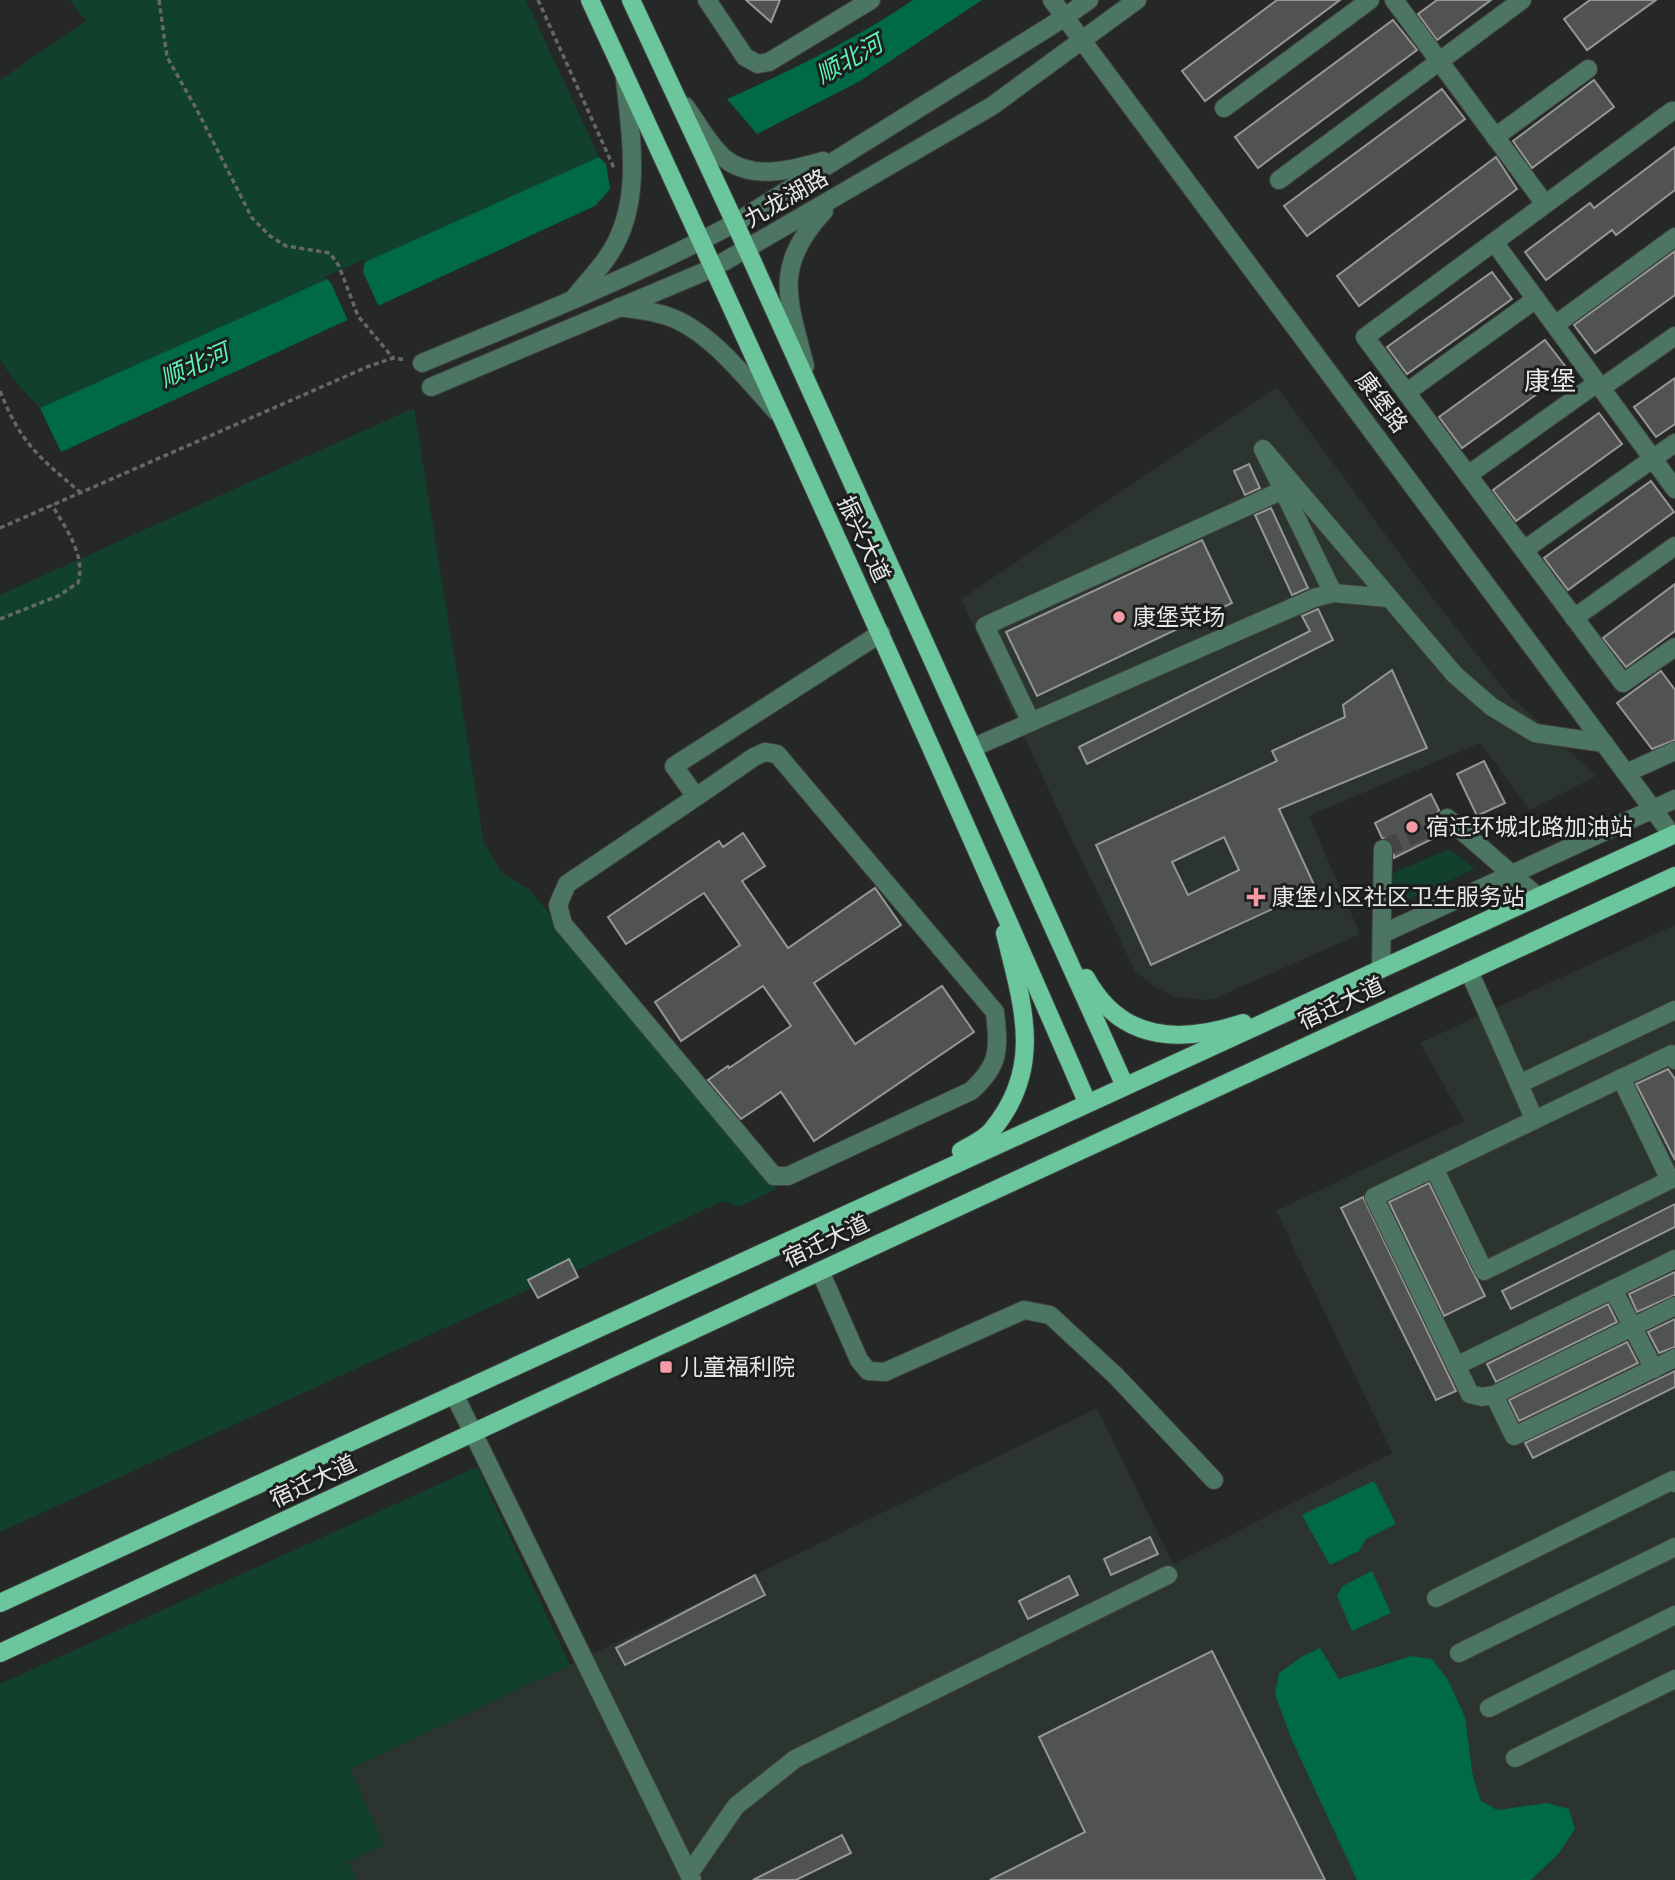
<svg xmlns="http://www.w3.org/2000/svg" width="1675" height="1880" viewBox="0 0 1675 1880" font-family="Montserrat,'Noto Sans SC',sans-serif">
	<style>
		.built { fill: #2b342f }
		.green { fill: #11412d }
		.water { fill: #006947 }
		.pier { fill: #252826 }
		.building { fill: #505351; stroke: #949795; stroke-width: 2; fill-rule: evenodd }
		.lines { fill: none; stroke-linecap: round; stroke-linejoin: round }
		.minor-tunnel { stroke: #424543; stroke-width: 18; stroke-dasharray: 18 9; stroke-linecap: butt }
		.minor-casing { stroke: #404341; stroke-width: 20 }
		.major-casing { stroke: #404341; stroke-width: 20 }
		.path { stroke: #666867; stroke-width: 3.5; stroke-dasharray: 5 3.5; stroke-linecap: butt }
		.minor { stroke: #4d7662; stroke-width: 18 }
		.major { stroke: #6cc69d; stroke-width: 18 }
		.poi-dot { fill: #f49aa4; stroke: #1b1e1d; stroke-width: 2.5 }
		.labels { text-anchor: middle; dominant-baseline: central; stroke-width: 6; stroke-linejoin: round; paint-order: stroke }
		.street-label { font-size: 23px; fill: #e6e8e7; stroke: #1b1e1d }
		.poi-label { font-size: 23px; fill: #e6e8e7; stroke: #1b1e1d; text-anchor: start }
		.water-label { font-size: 24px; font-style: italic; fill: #5ef4b5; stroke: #1b1e1d }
		.quarter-label { font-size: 26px; fill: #e6e8e7; stroke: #1b1e1d }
	</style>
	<rect width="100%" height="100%" fill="#252826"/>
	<g class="built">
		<path d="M1277,387L1422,584L1507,693L1596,776L1530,810L1480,743L1309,816L1360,934L1216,998L1203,1000L1173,996L1153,986L1135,971L1064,823L961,599Z"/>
		<path d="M1675,925V1880H357L348,1862L383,1844L349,1769L570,1665L1097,1408L1173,1564L1392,1453L1276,1211L1464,1121L1420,1043Z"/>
	</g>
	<g class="green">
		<path d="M70,0H526L599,157L40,408L12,378L0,359V80L86,21Z"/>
		<path d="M414,408L484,843L502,873L529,889L778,1188L739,1207L723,1201L575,1271L568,1259L529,1280L532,1288L0,1532V595Z"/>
		<path d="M1449,849L1475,869L1391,907L1393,873Z"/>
		<path d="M477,1467L570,1665L350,1769L384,1845L348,1862L357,1880H0V1684Z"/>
	</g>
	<g class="water">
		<path d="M913,0H982L860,81L757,134L727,99C792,70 854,40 913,0Z"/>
		<path d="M599,157L606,164L610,189L595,206L61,452L40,408Z"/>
		<path d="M1374,1481L1396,1524L1366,1539L1359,1551L1330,1565L1302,1515Z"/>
		<path d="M1372,1571L1391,1613L1352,1631L1337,1596L1343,1586Z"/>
		<path d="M1320,1648L1339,1679L1411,1656L1432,1659L1448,1680L1465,1717L1473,1777L1481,1801L1497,1810L1547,1803L1569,1809L1575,1829L1559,1853L1531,1880H1357L1291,1738L1275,1694L1279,1673L1303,1656Z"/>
	</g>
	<path class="pier" d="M365,259L363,272L380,309L349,323L331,283L325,277Z"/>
	<g class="building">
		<path d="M746,0H780L771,22Z"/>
		<path d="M1277,0H1340L1205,101L1182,71Z"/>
		<path d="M1437,0H1491L1437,40L1418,14Z"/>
		<path d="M1590,0H1656L1587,50L1564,19Z"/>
		<path d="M1393,20L1417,50L1258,168L1235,137Z"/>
		<path d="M1594,80L1614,107L1532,168L1513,141Z"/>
		<path d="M1442,89L1465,119L1307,236L1284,206Z"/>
		<path d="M1675,147V190L1616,235L1612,230L1546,280L1525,252L1590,203L1594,208Z"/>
		<path d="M1496,157L1517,189L1359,306L1337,276Z"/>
		<path d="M1675,251V295L1595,353L1574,325Z"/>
		<path d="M1492,272L1512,299L1407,374L1387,347Z"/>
		<path d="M1545,340L1569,371L1462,448L1439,417Z"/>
		<path d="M1675,378V424L1656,437L1634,407Z"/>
		<path d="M1599,413L1622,444L1516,521L1493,490Z"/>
		<path d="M1249,464L1260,488L1245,495L1234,471Z"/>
		<path d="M1651,481L1674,512L1568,590L1544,558Z"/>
		<path d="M1271,508L1308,588L1292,595L1255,515Z"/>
		<path d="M1202,540L1232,603L1037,696L1006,632Z"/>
		<path d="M1675,584V631L1626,667L1603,638Z"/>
		<path d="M1318,609L1333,640L1087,764L1079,747L1310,631L1302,616Z"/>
		<path d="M1392,670L1427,748L1279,809L1316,889L1151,965L1096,845L1277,761L1272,751L1345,717L1343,705ZM1224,837L1239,870L1188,895L1172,862Z"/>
		<path d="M1661,671L1675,690V740L1652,749L1617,703Z"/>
		<path d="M1484,761L1505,803L1477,816L1457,774Z"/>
		<path d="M1431,794L1439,810L1436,815L1437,822L1446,832L1394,858L1393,844L1388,839L1382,838L1375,823Z"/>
		<path d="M743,833L765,866L742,881L788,948L875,888L901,925L814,983L855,1044L942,986L974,1032L814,1141L781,1092L741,1119L708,1080L728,1066L729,1068L791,1026L763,986L681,1041L655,1002L740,945L704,893L626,944L608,917L719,841L723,847Z"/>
		<path d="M1668,1069L1675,1079V1160L1636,1084Z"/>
		<path d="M1429,1183L1485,1296L1444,1316L1389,1202Z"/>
		<path d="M1363,1197L1456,1391L1436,1400L1341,1208Z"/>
		<path d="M1675,1204V1227L1511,1309L1502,1291Z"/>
		<path d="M569,1259L578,1277L538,1298L528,1280Z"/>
		<path d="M1675,1272V1295L1637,1312L1629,1294Z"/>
		<path d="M1608,1304L1617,1322L1496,1382L1487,1364Z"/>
		<path d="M1675,1319V1347L1659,1353L1648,1332Z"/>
		<path d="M1627,1342L1638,1363L1519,1421L1509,1400Z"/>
		<path d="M1675,1371V1387L1533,1458L1525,1443Z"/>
		<path d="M1150,1537L1158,1554L1111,1575L1104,1559Z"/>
		<path d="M755,1575L765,1595L625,1665L616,1648Z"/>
		<path d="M1069,1576L1078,1595L1028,1619L1019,1601Z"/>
		<path d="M1212,1651L1325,1880H990L1085,1832L1039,1737Z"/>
		<path d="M842,1835L851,1853L796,1880H753Z"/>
	</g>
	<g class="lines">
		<path class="minor-tunnel" d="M1383,849L1447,818"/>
		<g class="minor-casing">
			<g id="minor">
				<path d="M707,0L745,57L758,64L769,62L871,0"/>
				<path d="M1052,0L1672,835"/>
				<path d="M1394,0L1545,204"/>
				<path d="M685,106C697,122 708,144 724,158C752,181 792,170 823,161"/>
				<path d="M1224,108L1370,0"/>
				<path d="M1675,111H1672L1365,337L1623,683L1675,647"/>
				<path d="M1495,137L1588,69"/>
				<path d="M1279,180L1522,0"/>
				<path d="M1494,242L1675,489"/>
				<path d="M575,297C585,284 597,272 606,259C644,207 631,139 625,79"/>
				<path d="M619,307C636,309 652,311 667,316C710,330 747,380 777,412"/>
				<path d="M1555,325L1675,237"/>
				<path d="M422,363C527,319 634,277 735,223L1065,17L1089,0"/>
				<path d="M805,366C788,299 772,267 824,211"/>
				<path d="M431,387L713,268L992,106L1137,0"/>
				<path d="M1601,388L1675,336"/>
				<path d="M1407,392L1536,299"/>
				<path d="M1468,475L1597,383"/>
				<path d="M1524,550L1675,443"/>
				<path d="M1388,598L1333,593L1263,449L1455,675L1492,707L1535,733L1604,743"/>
				<path d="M1574,618L1675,546"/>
				<path d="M1031,722L985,626L1283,490"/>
				<path d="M972,748L1314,598L1333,593"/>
				<path d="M1626,773L1675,751"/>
				<path d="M696,797L754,757L765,752L777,754L995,1012C999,1050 1000,1065 971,1091L788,1176H774L563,924L558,905L567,884L696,797L674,766L881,633"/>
				<path d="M1447,818L1538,897"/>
				<path d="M1382,934L1675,799"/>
				<path d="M1381,969L1383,849"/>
				<path d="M1469,971L1519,1084L1675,1010"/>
				<path d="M1675,1060L1672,1054L1374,1197L1470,1394L1482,1397L1494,1395L1675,1306"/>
				<path d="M1519,1084L1534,1119"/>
				<path d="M1434,1168L1484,1271L1670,1180L1621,1078"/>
				<path d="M820,1271L859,1360L868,1371L885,1372L1024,1310L1050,1315L1116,1376L1214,1480"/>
				<path d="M1613,1289L1654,1369"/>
				<path d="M1456,1366L1675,1259"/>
				<path d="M454,1394L692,1880"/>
				<path d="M1494,1395L1514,1436L1675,1358"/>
				<path d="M1436,1598L1673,1480L1675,1483"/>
				<path d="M1459,1653L1675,1547"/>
				<path d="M1489,1708L1675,1615"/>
				<path d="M1515,1758L1675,1679"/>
				<path d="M689,1874L736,1806L795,1759L1168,1575"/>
			</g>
		</g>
		<g class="major-casing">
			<g id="major">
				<path d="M590,0C759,366 927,732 1087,1102"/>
				<path d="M631,0L735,223L1125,1086"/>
				<path d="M1086,978C1121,1042 1180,1044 1243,1023"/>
				<path d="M961,1151C971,1145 985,1139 992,1130C1045,1067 1022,1003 1005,933"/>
				<path d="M0,1603L1675,834"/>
				<path d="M0,1653L876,1245L1675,876"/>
			</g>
		</g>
		<g class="path">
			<path d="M159,0L167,57L197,110L252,218L270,236L286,246L330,253L339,266L358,316L393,358"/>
			<path d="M538,0L614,168"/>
			<path d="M0,391C21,444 39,457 81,493"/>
			<path d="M0,528L367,367L393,358L406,360"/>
			<path d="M0,619L58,596L78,583C86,555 66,529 52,505"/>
		</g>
		<use href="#minor" class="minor"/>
		<use href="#major" class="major"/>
	</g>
	<g class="poi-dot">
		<circle cx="1119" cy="617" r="7"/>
		<circle cx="1412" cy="827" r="7"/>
		<path d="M1252.5 886.5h7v7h7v7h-7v7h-7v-7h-7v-7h7z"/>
		<rect x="659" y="1360" width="14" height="14" rx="3.5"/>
	</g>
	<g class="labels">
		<g class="street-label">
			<text transform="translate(786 198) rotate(-30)">九龙湖路</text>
			<text transform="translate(1382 402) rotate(53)">康堡路</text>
			<text transform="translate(864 539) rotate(65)">振兴大道</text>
			<text transform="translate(1341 1003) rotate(-25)">宿迁大道</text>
			<text transform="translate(826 1241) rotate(-25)">宿迁大道</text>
			<text transform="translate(313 1481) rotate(-25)">宿迁大道</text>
		</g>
		<g class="poi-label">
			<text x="1133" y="617">康堡菜场</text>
			<text x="1426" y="827">宿迁环城北路加油站</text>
			<text x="1272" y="897">康堡小区社区卫生服务站</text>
			<text x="680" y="1367">儿童福利院</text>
		</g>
		<g class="water-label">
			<text transform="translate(849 59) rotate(-29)">顺北河</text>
			<text transform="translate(194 365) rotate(-24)">顺北河</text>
		</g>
		<g class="quarter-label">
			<text x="1550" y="381">康堡</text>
		</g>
	</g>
</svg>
